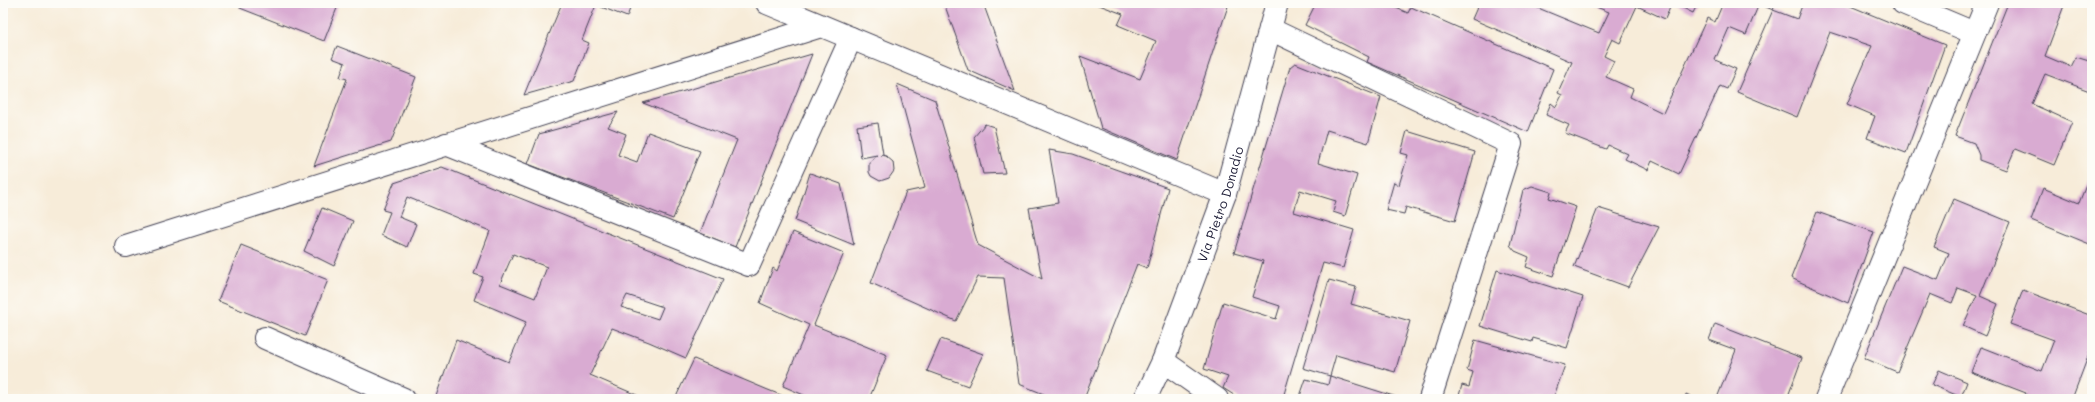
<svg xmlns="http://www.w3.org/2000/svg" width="2095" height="402" viewBox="0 0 2095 402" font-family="Mali,sans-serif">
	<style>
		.building { fill: #d9abd2; fill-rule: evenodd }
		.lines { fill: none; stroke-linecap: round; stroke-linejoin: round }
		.minor-casing { stroke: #424053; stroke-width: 24 }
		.secondary-casing { stroke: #424053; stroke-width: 24 }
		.minor { stroke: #fff; stroke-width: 22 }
		.secondary { stroke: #fff; stroke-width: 22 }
		.labels { text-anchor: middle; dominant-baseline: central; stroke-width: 4; stroke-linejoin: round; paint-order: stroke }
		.street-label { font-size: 13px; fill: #22223b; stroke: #fdfcf7 }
	</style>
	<rect width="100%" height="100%" fill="#fdfcf7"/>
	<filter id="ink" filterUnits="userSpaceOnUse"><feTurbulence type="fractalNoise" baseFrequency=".025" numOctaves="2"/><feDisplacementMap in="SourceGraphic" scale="8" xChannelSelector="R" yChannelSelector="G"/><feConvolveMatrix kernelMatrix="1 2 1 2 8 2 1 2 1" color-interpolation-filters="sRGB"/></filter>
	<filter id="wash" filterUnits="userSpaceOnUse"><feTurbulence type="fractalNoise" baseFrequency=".012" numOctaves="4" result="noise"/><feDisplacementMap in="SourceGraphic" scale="16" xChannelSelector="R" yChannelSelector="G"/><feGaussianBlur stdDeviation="0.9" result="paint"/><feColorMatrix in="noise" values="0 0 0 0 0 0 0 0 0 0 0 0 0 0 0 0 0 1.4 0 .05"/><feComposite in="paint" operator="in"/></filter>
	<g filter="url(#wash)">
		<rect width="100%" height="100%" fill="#f7ecd9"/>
		<g id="blocks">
			<g class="building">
				<path d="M242,3H339L324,41L240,8Z"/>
				<path d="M562,3H632L627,17L596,5L582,40L589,43L574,81L524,95Z"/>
				<path d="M954,3H983L1015,91L968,70L945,6Z"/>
				<path d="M1094,3H1229L1177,160L1101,128L1080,56L1140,79L1156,41L1118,25L1123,14Z"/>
				<path d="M1316,3H1384L1408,13L1411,7L1553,69L1528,132L1367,62L1369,57L1305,25Z"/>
				<path d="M1479,3H1526L1599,33L1609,12L1591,5L1592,3H1631L1637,6L1620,43L1612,39L1604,56L1614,61L1606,77L1633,89L1630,97L1663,113L1707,18L1715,22L1723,3H1776L1773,10L1759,4L1746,35L1729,28L1715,60L1736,69L1727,89L1720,86L1679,174L1652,161L1648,170L1625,159L1628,154L1608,145L1606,149L1565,133L1569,125L1546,115L1551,103L1556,107L1562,95L1558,93L1572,62L1472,19Z"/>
				<path d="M1638,3H1672L1665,19L1637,6Z"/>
				<path d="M1673,3H1698L1693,13Z"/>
				<path d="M1803,3H1843L1945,45L1906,153L1867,138L1875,116L1847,104L1872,46L1830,32L1797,117L1737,92L1773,10L1797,19Z"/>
				<path d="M2008,3H2065L2045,56L2071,67L2076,57L2092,62V92L2045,74L2032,104L2072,122L2054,165L2015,149L2006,170L1979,160V155L1974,143L1955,136Z"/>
				<path d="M337,46L416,77L391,142L314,166L347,79L340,77L345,63L332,58Z"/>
				<path d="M812,54L735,247L700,233L737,140L643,103Z"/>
				<path d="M1295,63L1381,97L1368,143L1327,130L1318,163L1357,175L1345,216L1333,212L1336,201L1300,190L1294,212L1354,230L1343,268L1323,263L1284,394L1299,399L1306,379L1328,385L1330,376L1403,399H1240L1223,388L1228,377L1204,369L1223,302L1276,319L1280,306L1252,297L1263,261L1234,253L1290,67Z"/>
				<path d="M897,84L935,100L978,245L1042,279L1029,208L1058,203L1049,150L1073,154L1168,188L1147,268L1137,264L1084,399H1056L1019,384L1004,278L978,277L956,321L871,283L906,192L925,188Z"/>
				<path d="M618,112L608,127L626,134L618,155L637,162L648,132L700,151L673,219L528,164L539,134Z"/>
				<path d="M878,123L883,154L881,155L886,156L893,162L894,171L889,178L880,181L871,176L869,172V162L877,155L861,158L857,126Z"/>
				<path d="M985,124L994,127L1005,173L983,174L974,137Z"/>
				<path d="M1407,131L1475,152L1455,221L1406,207L1404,214L1386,210L1394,182L1399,185L1408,155L1401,153Z"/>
				<path d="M442,167L723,279L686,358L649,342L612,328L590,375L646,399H435L456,340L509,362L526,322L474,300L483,277L474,274L490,231L407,197L399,217L416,224L407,247L381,235L390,212L383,210L394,183ZM513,254L547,267L535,298L500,284ZM627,295L663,307L658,319L621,307Z"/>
				<path d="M2092,170V245L2031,220L2043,188L2079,203Z"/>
				<path d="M810,173L841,184L854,245L795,221Z"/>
				<path d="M1532,186L1551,192L1549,198L1576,207L1553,276L1526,267L1529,257L1515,251L1510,245L1523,190Z"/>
				<path d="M1954,199L2010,222L1980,296L1998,304L1985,336L1963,326L1977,295L1958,288L1952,303L1930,294L1897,372L1864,358L1902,266L1938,280L1949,253L1934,247Z"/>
				<path d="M322,208L353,221L334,266L304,251Z"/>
				<path d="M1598,208L1659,227L1628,287L1574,267Z"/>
				<path d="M1817,212L1874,232L1848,303L1791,278Z"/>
				<path d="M793,232L844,253L814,325L887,355L869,399H813L783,386L809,325L760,303L773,268L777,271Z"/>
				<path d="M241,245L328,280L305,336L218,301Z"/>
				<path d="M1497,270L1583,297L1567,348L1533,338L1532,342L1480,326Z"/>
				<path d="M1329,280L1356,287L1351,304L1410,321L1395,372L1336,355L1330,376L1303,368Z"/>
				<path d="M2023,290L2092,316V346L2072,399H2023L2026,393L1971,372L1981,347L2042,371L2054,340L2010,324Z"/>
				<path d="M1715,324L1802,358L1787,399L1717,398L1736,350L1709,340Z"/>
				<path d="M941,339L983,354L968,386L927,371Z"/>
				<path d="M1475,340L1565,365L1553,399H1458L1462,385L1469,387L1473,372L1467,370Z"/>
				<path d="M694,359L768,390L791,399H675Z"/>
				<path d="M1939,370L1967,382L1961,397L1932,385Z"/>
				<path d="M1686,394L1697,399H1685Z"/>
			</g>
		</g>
	</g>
	<g filter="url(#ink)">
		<use href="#blocks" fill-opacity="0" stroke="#424053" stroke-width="1"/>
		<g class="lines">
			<g class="minor-casing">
				<g id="minor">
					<path d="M767,3L1225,194"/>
					<path d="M1903,3L1974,33"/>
					<path d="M1270,29L1511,144L1430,399"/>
					<path d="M446,144L749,265L851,38"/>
					<path d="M126,246L821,26"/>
					<path d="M265,338L404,399"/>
					<path d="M1163,361L1217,399"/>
					<path d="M1826,399L1987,3"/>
				</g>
			</g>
			<g class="secondary-casing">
				<g id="secondary">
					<path id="s1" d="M1145,399L1163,361L1225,194L1277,3"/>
				</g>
			</g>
			<use href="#minor" class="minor"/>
			<use href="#secondary" class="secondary"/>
		</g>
	</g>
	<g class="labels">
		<g class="street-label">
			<text stroke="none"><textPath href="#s1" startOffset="209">Via Pietro Donadio</textPath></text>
		</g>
	</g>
	<rect width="2095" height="402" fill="none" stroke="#fdfcf7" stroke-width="16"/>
</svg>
